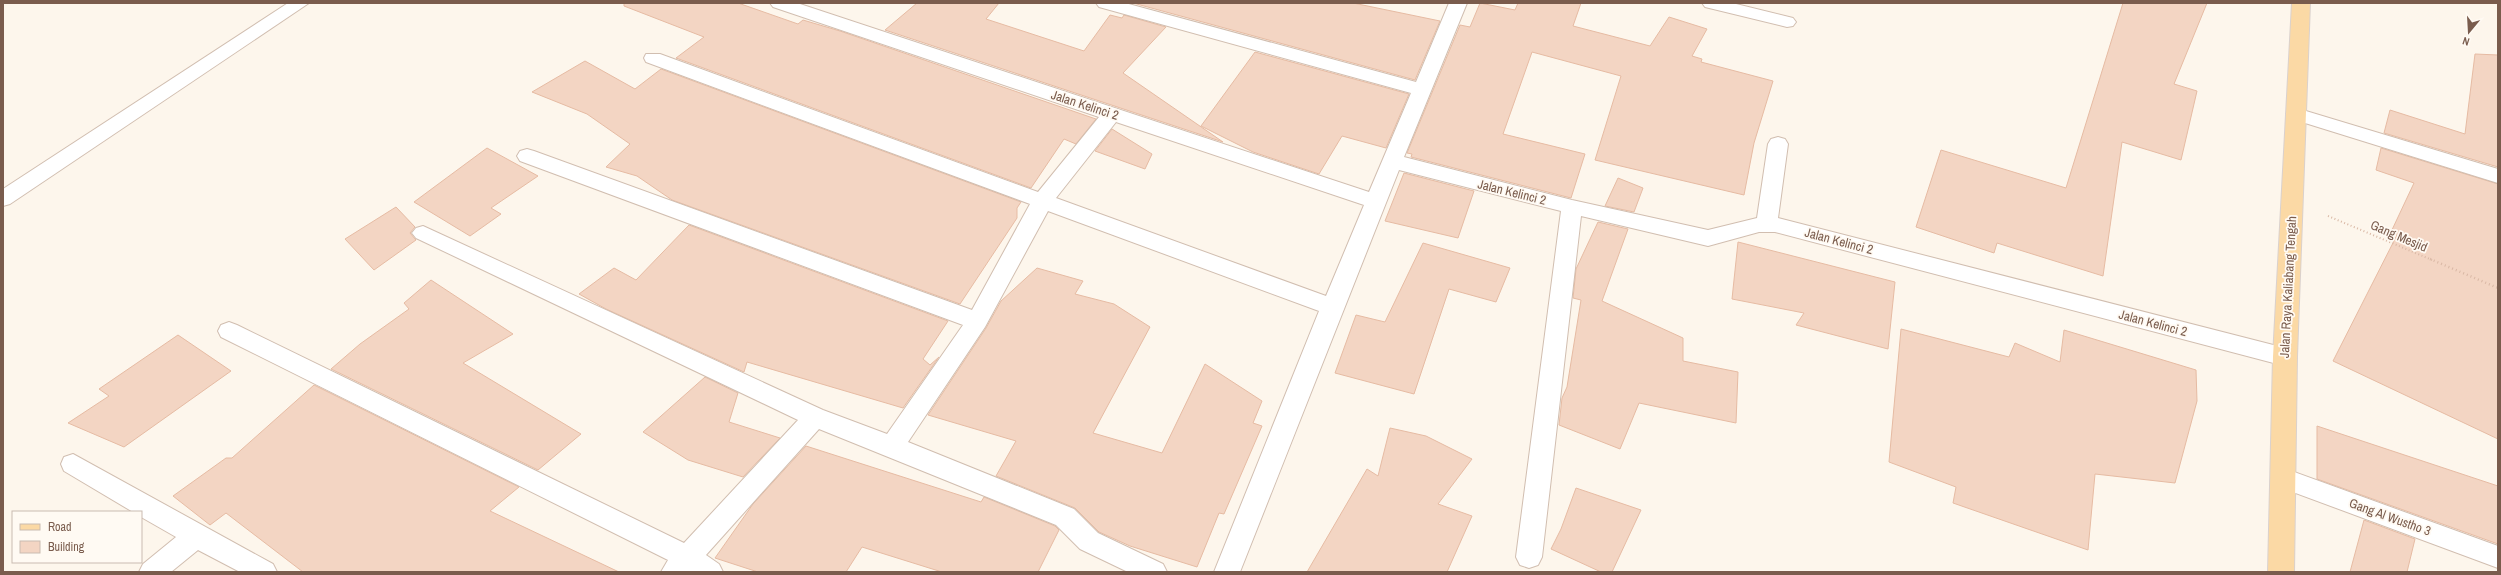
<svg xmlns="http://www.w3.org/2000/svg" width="2501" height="575" viewBox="0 0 2501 575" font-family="'Archivo Narrow',sans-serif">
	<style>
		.building { fill: #f3d5c3; stroke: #e6bba3 }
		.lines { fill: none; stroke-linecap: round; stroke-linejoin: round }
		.service-casing { stroke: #d1beb0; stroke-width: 2 }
		.minor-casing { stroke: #d1beb0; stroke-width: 2 }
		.primary-casing { stroke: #dad1cd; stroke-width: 2 }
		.path-far1 { stroke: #d9b8a5; stroke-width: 2; stroke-dasharray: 1 2.5; stroke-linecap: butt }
		.path { stroke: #d9b8a5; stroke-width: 2.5; stroke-dasharray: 1 3; stroke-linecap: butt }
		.service { fill: #fff; fill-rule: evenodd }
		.minor { fill: #fff; fill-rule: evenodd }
		.primary { fill: #fbd9a5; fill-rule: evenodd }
		.labels { text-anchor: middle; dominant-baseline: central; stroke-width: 3.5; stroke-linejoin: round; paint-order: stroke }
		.street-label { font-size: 13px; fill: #7a5c4d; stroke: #fffaf3 }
	</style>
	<rect width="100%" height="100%" fill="#fdf6ec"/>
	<g class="building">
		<path d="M624,3H738L798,24L803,20L840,31L1096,119L1076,144L1064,139L1031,188L676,58L704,37L624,6Z"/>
		<path d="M917,3H999L986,19L1084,51L1110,15L1122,18L1124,15L1166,27L1123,73L1223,142L885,30Z"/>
		<path d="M1133,3H1353L1440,21L1415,80Z"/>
		<path d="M1480,3L1515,10L1518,3H1581L1573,26L1650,46L1669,17L1707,29L1692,56L1702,59L1701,62L1773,81L1754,143L1744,195L1595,160L1621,76L1532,52L1503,134L1585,154L1571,198L1411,157L1412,154L1407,153L1460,25L1470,27Z"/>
		<path d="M2123,3H2207L2174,84L2197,91L2181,160L2122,142L2103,276L1997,243L1994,253L1916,227L1941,150L2066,188Z"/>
		<path d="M1255,52L1409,94L1386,148L1342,136L1319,174L1253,152L1201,126Z"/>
		<path d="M2475,54L2498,55V167L2384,133L2390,110L2465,134Z"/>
		<path d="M585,61L635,89L661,69L1021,202L1017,208V218L960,304L672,200L637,176L606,167L630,144L587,114L532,92Z"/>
		<path d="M1112,129L1152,154L1145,169L1095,151Z"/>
		<path d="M487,148L538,176L491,208L501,214L470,236L414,202Z"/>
		<path d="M2381,148L2498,184V439L2333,361L2397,235L2391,232L2414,183L2376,170Z"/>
		<path d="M1404,173L1474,191L1458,238L1385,221Z"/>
		<path d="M1618,178L1643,188L1634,212L1605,206Z"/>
		<path d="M396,207L415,227L410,233L416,240L374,270L345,239Z"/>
		<path d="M1598,222L1628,229L1602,301L1683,338V361L1738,372L1736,423L1639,403L1620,449L1559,425L1562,398L1567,387L1581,300L1573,298L1576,269Z"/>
		<path d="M689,225L948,321L923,359L930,365L939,357L903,408L747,362L744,372L606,309L579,294L614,268L636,280Z"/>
		<path d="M1738,242L1895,282L1888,349L1796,325L1804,313L1732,299Z"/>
		<path d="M1423,243L1510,268L1496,302L1449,289L1414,394L1335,373L1356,315L1385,322Z"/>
		<path d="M1037,268L1083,281L1075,294L1114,304L1150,327L1093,433L1162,453L1205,364L1262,401L1253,423L1262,426L1224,514L1219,513L1197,567L1130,546L1099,532L1075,508L996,476L1016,441L928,415L986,328L1001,301Z"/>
		<path d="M431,280L513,334L463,363L581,434L538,470L331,369L360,344L409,309L404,303Z"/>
		<path d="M1901,329L2009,357L2015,343L2060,362L2064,330L2196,370L2197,401L2175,483L2095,474L2088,550L1953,503L1956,487L1889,462Z"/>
		<path d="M178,335L231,371L124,447L68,423L109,396L99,389Z"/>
		<path d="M705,377L738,393L729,422L780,438L743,477L688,460L643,432Z"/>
		<path d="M314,385L519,487L490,511L619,572H303L226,513L210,525L173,496L226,458H232Z"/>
		<path d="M2317,426L2498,486V544L2317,479Z"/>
		<path d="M1390,428L1426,436L1472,459L1438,504L1472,516L1447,572H1307L1367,469L1378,476Z"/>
		<path d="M806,446L981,502L984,497L1055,526L1059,530L1038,572H942L862,547L846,572H758L715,558L753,504Z"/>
		<path d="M1576,488L1641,510L1612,572H1601L1551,549L1561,529Z"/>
		<path d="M2364,520L2415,539L2407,572H2350Z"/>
	</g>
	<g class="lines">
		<g class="service-casing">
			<path id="service" d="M288,3H309L10,204L3,206V189Z"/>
		</g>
		<g class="minor-casing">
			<g id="minor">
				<path d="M770,3H797L1369,192L1411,93L1099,7L1096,3H1125L1416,82L1449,3H1467L1404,157L1572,200L1708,230L1757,218L1768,144L1771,139L1778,137L1785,139L1788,144L1778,218L2285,348L2293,351L2297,357L2293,363L2285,366L1775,232H1759L1708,246L1581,216L1542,557L1538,565L1529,568L1520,565L1516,557L1561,211L1399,170L1240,572H1214L1319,311L1048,211L985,327L908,442L1074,509L1098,533L1163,564L1167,572H1128L1080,549L1056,525L819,429L706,555L719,564L723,572H661L668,560L221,337L218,331L221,325L229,322L237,325L684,543L798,420L416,238L412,233L416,228L423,226L823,410L887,434L963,325L520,161L517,156L520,151L527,149L534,151L972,310L1030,204L646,62L644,58L646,54H660L1038,192L1099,117L773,7ZM1116,122L1364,205L1326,296L1056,198Z"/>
				<path d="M1702,3H1732L1793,18L1796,22L1793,26L1787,27L1705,7Z"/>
				<path d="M2296,108L2498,169V183L2289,118L2286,114L2289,110Z"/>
				<path d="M73,454L273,564L277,572H240L198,550L171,572H139L143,564L176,537L141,517V512H133L64,471L61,464L64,457Z"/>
				<path d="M2283,468L2498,546V568L2274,485L2271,478L2274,471Z"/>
			</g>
		</g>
		<g class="primary-casing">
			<path id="primary" d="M2292,3H2310L2297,357L2294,572H2268L2273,357Z"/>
		</g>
		<path class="path-far1" d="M2328,216L2432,260"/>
		<path class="path" d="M2430,259L2498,288"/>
		<use href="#service" class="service"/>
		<use href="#minor" class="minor"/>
		<use href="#primary" class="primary"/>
	</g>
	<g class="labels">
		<g class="street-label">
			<text transform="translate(1085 105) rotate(18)">Jalan Kelinci 2</text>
			<text transform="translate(1512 192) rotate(14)">Jalan Kelinci 2</text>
			<text transform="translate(2399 236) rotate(23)">Gang Mesjid</text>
			<text transform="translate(1839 241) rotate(15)">Jalan Kelinci 2</text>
			<text transform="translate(2288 287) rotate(-87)">Jalan Raya Kaliabang Tengah</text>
			<text transform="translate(2153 323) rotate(15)">Jalan Kelinci 2</text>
			<text transform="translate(2390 517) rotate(20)">Gang Al Wustho 3</text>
		</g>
	</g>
	<rect width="2501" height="575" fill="none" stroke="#7a5c4d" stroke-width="8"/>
	<rect x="12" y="511" width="130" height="52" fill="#fffaf3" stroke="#cabbb1"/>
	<rect x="20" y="524" width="20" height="6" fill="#fbd9a5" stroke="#cabbb1"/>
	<text x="48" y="531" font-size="12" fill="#7a5c4d">Road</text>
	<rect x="20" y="541" width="20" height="12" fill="#f3d5c3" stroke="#cabbb1"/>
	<text x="48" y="551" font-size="12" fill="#7a5c4d">Building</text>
	<g transform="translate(2469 32) rotate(198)" stroke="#fffaf3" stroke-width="3" paint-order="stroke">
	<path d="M0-3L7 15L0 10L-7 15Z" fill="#7a5c4d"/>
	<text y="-6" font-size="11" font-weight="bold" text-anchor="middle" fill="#7a5c4d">N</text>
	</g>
</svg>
